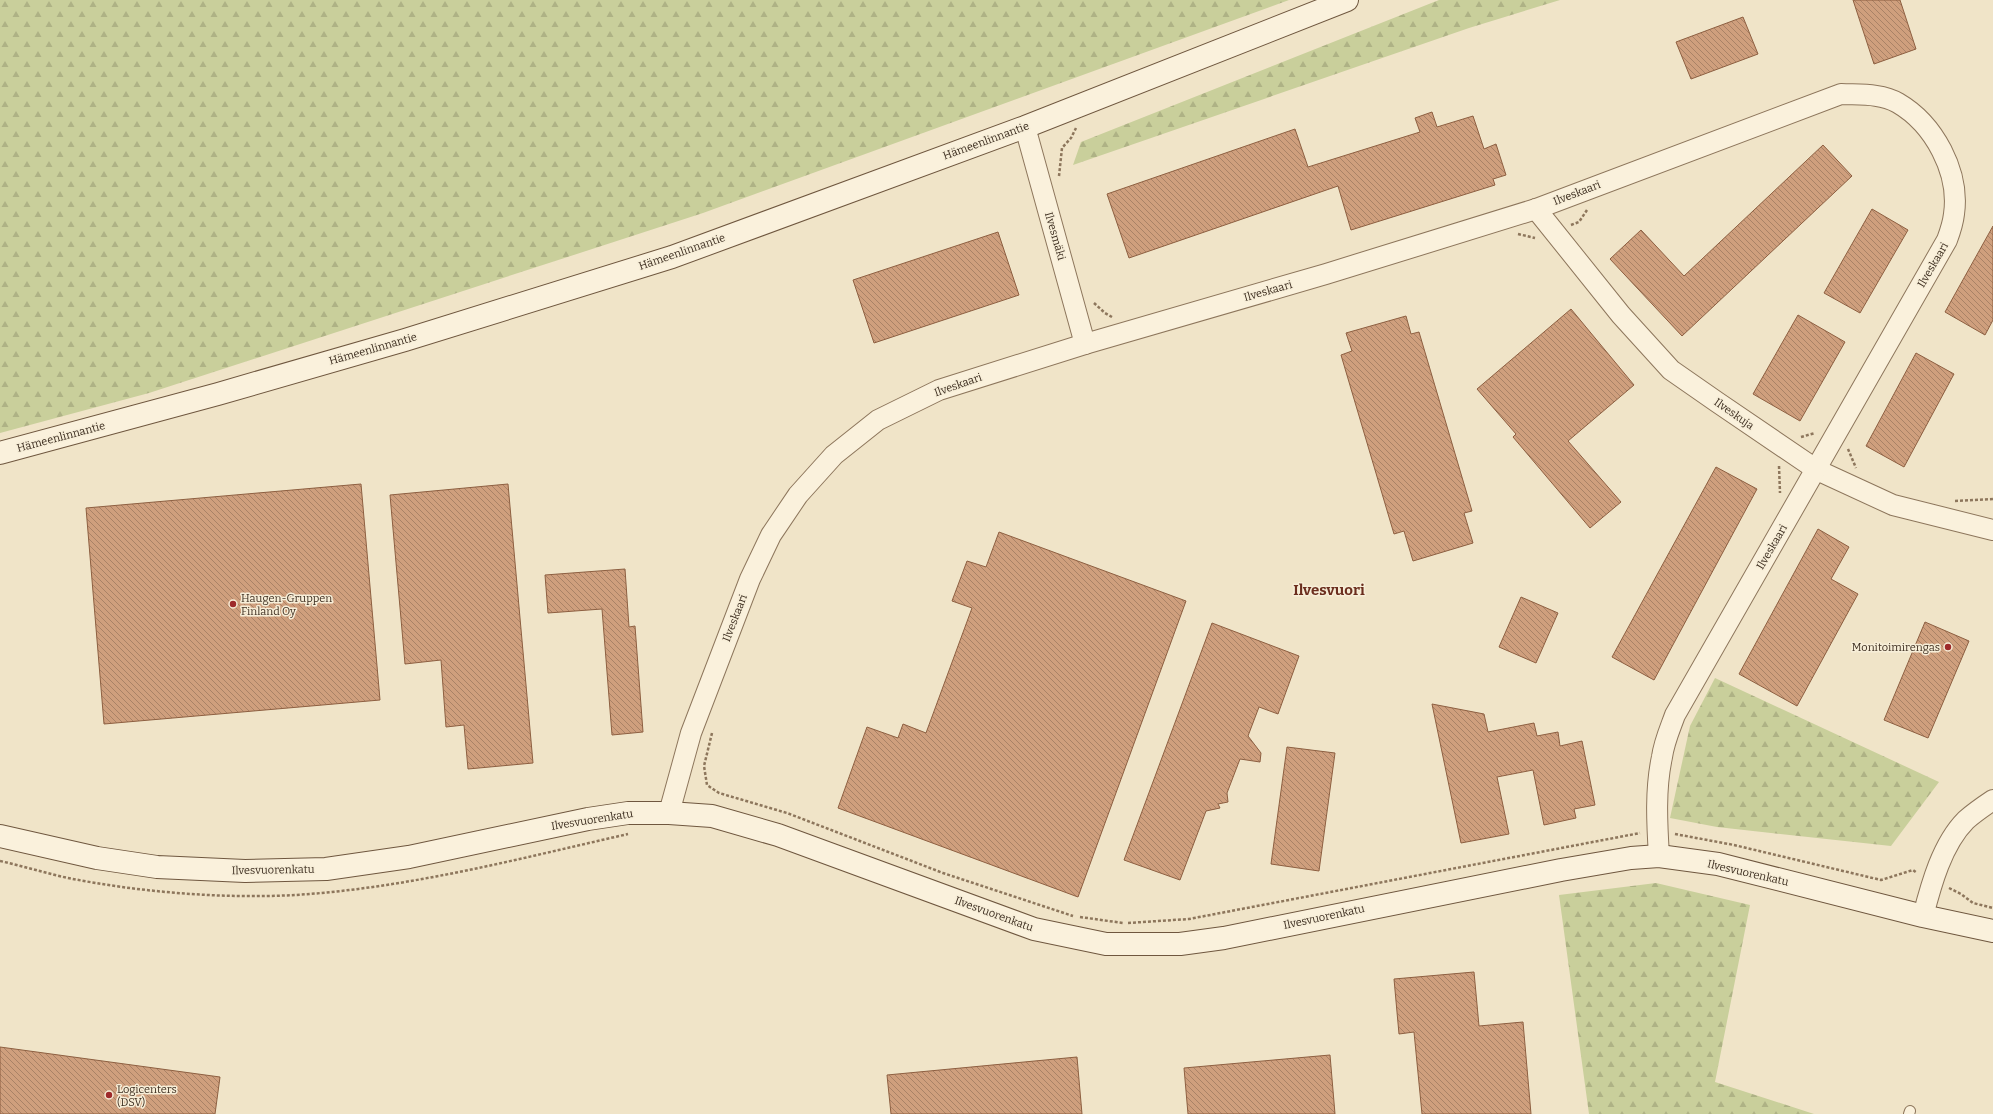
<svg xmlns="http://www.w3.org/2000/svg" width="1993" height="1114" viewBox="0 0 1993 1114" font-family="Bitter,serif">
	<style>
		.forest { fill: url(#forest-firs) }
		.building { fill: url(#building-back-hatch); stroke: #8d5f41 }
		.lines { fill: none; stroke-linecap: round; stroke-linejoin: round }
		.lane-casing { stroke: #8d765c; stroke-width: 12 }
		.street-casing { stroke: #8d765c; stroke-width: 22 }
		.secondary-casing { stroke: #6f573f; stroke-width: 24 }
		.path { stroke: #8d765c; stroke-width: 2.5; stroke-dasharray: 3 2; stroke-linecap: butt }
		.lane { stroke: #faf1dc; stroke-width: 10 }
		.street { stroke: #faf1dc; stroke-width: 20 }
		.secondary { stroke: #faf1dc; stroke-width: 22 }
		.poi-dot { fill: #9e2a2b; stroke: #f7eed8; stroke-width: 1.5 }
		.labels { text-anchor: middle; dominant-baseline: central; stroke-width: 3; stroke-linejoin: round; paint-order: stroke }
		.street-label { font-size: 11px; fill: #3d2e20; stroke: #f7eed8 }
		.poi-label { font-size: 11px; fill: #3d2e20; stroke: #f7eed8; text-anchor: start }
		.district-label { font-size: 15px; font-weight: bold; fill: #6b2e1e; stroke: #f7eed8 }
	</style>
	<defs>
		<pattern id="forest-firs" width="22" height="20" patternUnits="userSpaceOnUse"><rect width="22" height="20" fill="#c9cf9b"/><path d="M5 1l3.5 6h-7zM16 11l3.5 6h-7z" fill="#aeb285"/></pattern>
		<pattern id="building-back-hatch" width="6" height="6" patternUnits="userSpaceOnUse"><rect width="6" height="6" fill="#cf9f7d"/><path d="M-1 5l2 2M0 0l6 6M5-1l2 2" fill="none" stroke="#a98266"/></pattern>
	</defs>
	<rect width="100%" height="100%" fill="#f0e4c8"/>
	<g class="forest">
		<path d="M0,0H1289L703,213L149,393L0,433Z"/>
		<path d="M1439,0H1560L1469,28L1073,165L1081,142Z"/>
		<path d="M1715,678L1939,782L1891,846L1717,827L1670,818L1690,726Z"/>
		<path d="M1656,883L1750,905L1715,1082L1814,1114H1589L1559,895Z"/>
	</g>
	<g class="building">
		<path d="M1853,0H1900L1916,49L1874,64Z"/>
		<path d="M1743,17L1758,54L1691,79L1676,42Z"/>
		<path d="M1432,112L1437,127L1473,116L1484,149L1496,144L1506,175L1493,179L1495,185L1351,230L1338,186L1129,258L1107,194L1295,129L1308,167L1420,132L1415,118Z"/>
		<path d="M1823,145L1852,176L1682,336L1610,259L1641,230L1684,276Z"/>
		<path d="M1872,209L1908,230L1860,313L1824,293Z"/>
		<path d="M1993,226V320L1985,335L1945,312Z"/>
		<path d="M998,232L1019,295L874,343L853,280Z"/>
		<path d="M1571,309L1634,385L1568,441L1621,502L1590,528L1513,437L1516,434L1477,389Z"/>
		<path d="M1798,315L1845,342L1800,421L1753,394Z"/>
		<path d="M1406,316L1411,334L1419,332L1472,511L1464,513L1473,543L1413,561L1404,531L1394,534L1341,355L1352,351L1346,333Z"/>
		<path d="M1916,353L1954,374L1904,467L1866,446Z"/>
		<path d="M1716,467L1757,489L1654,680L1612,657Z"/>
		<path d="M361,484L380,700L104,724L86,508Z"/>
		<path d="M508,484L533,763L468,769L464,725L446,727L441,660L405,664L390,495Z"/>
		<path d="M1818,529L1849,547L1831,579L1858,594L1797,706L1739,674Z"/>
		<path d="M999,532L1186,601L1078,897L838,808L867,727L898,738L903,724L926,733L972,608L952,601L967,561L986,567Z"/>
		<path d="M625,569L629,627L635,626L643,732L612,735L602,609L548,613L545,575Z"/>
		<path d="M1521,597L1558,613L1536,663L1499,647Z"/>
		<path d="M1925,622L1969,641L1928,738L1884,720Z"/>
		<path d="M1212,623L1299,656L1278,714L1259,707L1248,736L1261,753L1260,762L1240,759L1227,793L1228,802L1218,804L1220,808L1206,811L1180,880L1124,860Z"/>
		<path d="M1432,704L1484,714L1488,732L1534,723L1537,736L1558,732L1560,746L1582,741L1595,805L1574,809L1576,818L1544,825L1533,770L1497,777L1509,834L1461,843Z"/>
		<path d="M1287,747L1335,753L1319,871L1271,864Z"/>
		<path d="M1474,972L1479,1026L1523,1022L1531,1114H1422L1414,1032L1399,1034L1394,979Z"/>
		<path d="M0,1047L220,1077L215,1114H0Z"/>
		<path d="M1330,1055L1335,1114H1188L1184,1068Z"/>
		<path d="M1077,1057L1082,1114H891L887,1075Z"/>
	</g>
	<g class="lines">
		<g class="lane-casing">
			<path id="lane" d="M1909,1114L1910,1111"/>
		</g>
		<g class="street-casing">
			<g id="street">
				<path d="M1025,127L1085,344"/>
				<path d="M1536,209L1621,315L1671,370L1717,402L1817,470L1893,505L1993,530"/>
				<path d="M669,813L691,733L750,579L771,535L798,495L834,455L878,420L939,390L1085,344L1326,274L1536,209L1841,94C1859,95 1881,93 1898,103C1934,124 1960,172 1954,214C1953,223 1950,232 1947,240L1675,715C1670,729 1664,742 1662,757C1655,789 1657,824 1659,856"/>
				<path d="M1923,916C1931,885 1942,844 1966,820C1974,813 1984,806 1993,800"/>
			</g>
		</g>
		<g class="secondary-casing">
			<g id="secondary">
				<path d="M0,453L218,394L405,340L672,257L1025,127L1347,0"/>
				<path d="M0,836L97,858L157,867L245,871L326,869L409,857L588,819L628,813H669L712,816L778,835L1034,929L1106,944H1180L1224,938L1561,870L1631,858L1659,856L1718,864L1923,916L1993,931"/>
			</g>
		</g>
		<g class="path">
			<path d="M1059,176L1062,148L1071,138L1076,128"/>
			<path d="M1571,225L1579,222L1587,210"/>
			<path d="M1518,234L1535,238"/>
			<path d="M1094,303L1105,313L1112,317"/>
			<path d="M1801,437L1815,433"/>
			<path d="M1848,449L1856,468"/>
			<path d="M1779,466L1780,493"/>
			<path d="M1955,501L1993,499"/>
			<path d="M712,733L704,766L707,785L719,793L787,813L943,873L1073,916"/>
			<path d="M1675,834L1734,845L1881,880L1913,870L1917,873"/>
			<path d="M0,861C23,866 45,873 68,878C139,892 222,899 295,895C408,888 518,859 628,834"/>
			<path d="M1949,888L1961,894L1973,903L1993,908"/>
			<path d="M1080,917L1123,923"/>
			<path d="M1128,923L1189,919L1640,833"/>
		</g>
		<use href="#lane" class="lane"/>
		<use href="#street" class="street"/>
		<use href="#secondary" class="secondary"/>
	</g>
	<g class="poi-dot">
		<circle cx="233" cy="604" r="4"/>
		<circle cx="1948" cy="647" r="4"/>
		<circle cx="109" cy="1095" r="4"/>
	</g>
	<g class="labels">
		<g class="street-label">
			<text transform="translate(986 141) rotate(-20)">Hämeenlinnantie</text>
			<text transform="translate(1577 193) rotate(-21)">Ilveskaari</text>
			<text transform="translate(1055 236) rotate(74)">Ilvesmäki</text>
			<text transform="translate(682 252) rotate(-19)">Hämeenlinnantie</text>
			<text transform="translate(1933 265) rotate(-60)">Ilveskaari</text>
			<text transform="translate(1268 291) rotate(-16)">Ilveskaari</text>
			<text transform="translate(373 349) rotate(-16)">Hämeenlinnantie</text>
			<text transform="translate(958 385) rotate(-19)">Ilveskaari</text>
			<text transform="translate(1734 414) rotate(35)">Ilveskuja</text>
			<text transform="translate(61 437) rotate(-15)">Hämeenlinnantie</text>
			<text transform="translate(1772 547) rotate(-60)">Ilveskaari</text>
			<text transform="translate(735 618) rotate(-69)">Ilveskaari</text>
			<text transform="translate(592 820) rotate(-9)">Ilvesvuorenkatu</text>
			<text transform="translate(273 870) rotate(-1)">Ilvesvuorenkatu</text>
			<text transform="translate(1748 873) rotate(13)">Ilvesvuorenkatu</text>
			<text transform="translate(994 914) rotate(20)">Ilvesvuorenkatu</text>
			<text transform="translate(1324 917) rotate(-12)">Ilvesvuorenkatu</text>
		</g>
		<g class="poi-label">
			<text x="241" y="598">Haugen-Gruppen<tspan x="241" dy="13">Finland Oy</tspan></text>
			<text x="1940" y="647" text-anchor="end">Monitoimirengas</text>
			<text x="117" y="1089">Logicenters<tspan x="117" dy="13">(DSV)</tspan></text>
		</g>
		<g class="district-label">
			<text x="1329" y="590">Ilvesvuori</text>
		</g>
	</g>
</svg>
